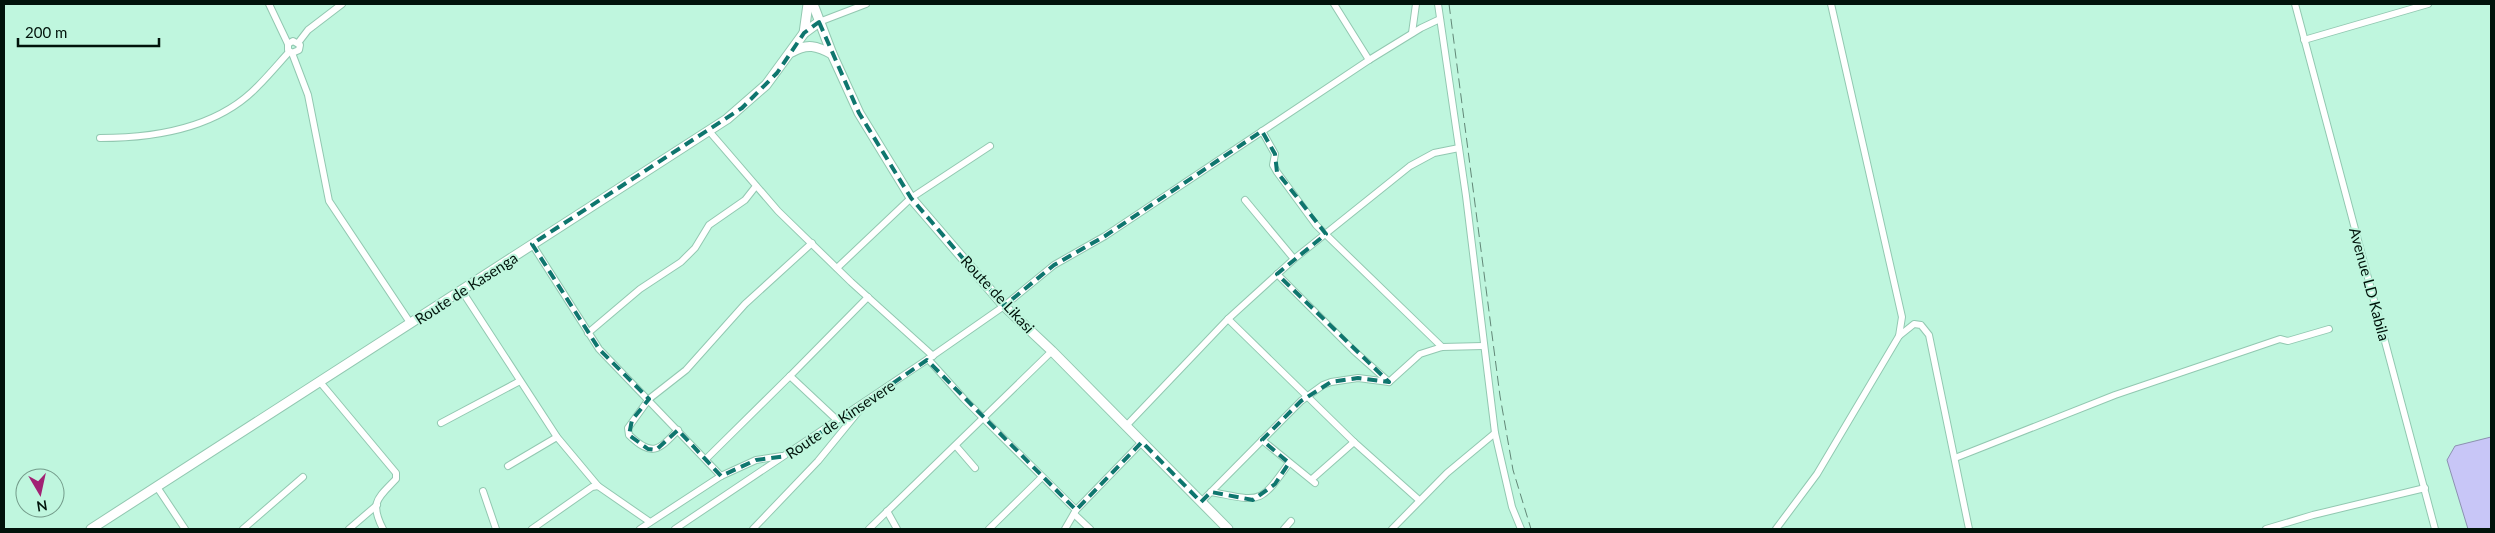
<svg xmlns="http://www.w3.org/2000/svg" width="2495" height="533" viewBox="0 0 2495 533" font-family="Lato,sans-serif">
	<style>
		.water { fill: #c8c6f7; stroke: #8c90b0 }
		.lines { fill: none; stroke-linecap: round; stroke-linejoin: round }
		.minor-casing { stroke: #92c8b1; stroke-width: 8 }
		.highway-casing { stroke: #92c8b1; stroke-width: 11 }
		.minor { stroke: #fff; stroke-width: 6 }
		.highway { stroke: #fff; stroke-width: 9 }
		.rail { stroke: #628777; stroke-width: 1; stroke-dasharray: 10 5; stroke-linecap: butt }
		.marked { fill: none; stroke: #0f766e; stroke-width: 4; stroke-dasharray: 10 6; stroke-linejoin: round }
		.labels { text-anchor: middle; dominant-baseline: central; stroke-width: 4; stroke-linejoin: round; paint-order: stroke }
		.street-label { font-size: 15px; fill: #01130b; stroke: #bff6de }
	</style>
	<rect width="100%" height="100%" fill="#bff6de"/>
	<path class="water" d="M2491,437V529H2468L2447,460L2455,446Z"/>
	<g class="lines">
		<g class="minor-casing">
			<g id="minor">
				<path d="M269,4L288,44V50L292,53L308,95L329,201L411,324"/>
				<path d="M1334,4L1369,60"/>
				<path d="M1438,4L1466,196L1495,433L1512,507L1521,529"/>
				<path d="M2295,4L2435,529"/>
				<path d="M819,22L866,4"/>
				<path d="M1412,33L1416,4"/>
				<path d="M2304,40L2428,4"/>
				<path d="M298,43L308,30L342,4"/>
				<path d="M288,44L293,41L300,45L299,50L292,53"/>
				<path d="M709,131L778,211L851,282L933,356"/>
				<path d="M1262,131L1275,154L1273,165L1277,172L1316,225L1442,347"/>
				<path d="M100,138C155,138 218,128 258,86C269,75 279,63 289,52"/>
				<path d="M1245,200L1294,259"/>
				<path d="M532,244L599,349L721,476"/>
				<path d="M837,268L911,198L990,146"/>
				<path d="M1277,274L1353,350L1389,382"/>
				<path d="M462,291L557,437L598,486"/>
				<path d="M1228,319L1354,442"/>
				<path d="M588,333L640,289L681,262L695,248L709,225L745,200L756,186"/>
				<path d="M1899,336L1914,324L1921,325L1929,335L1969,529"/>
				<path d="M928,359L964,399L1076,510"/>
				<path d="M320,382L396,473V479C378,498 369,502 383,529"/>
				<path d="M837,420L790,376L868,297"/>
				<path d="M441,423L520,381"/>
				<path d="M1126,426L1228,319L1294,259L1410,166L1434,153L1459,148"/>
				<path d="M678,430C658,451 652,457 629,435L628,428L649,399L686,370L745,304L812,243"/>
				<path d="M1262,440L1315,483"/>
				<path d="M956,446L975,468"/>
				<path d="M1955,458L2115,395L2280,339L2288,341L2329,329"/>
				<path d="M706,459L790,376"/>
				<path d="M508,466L557,437"/>
				<path d="M1312,479L1354,442L1419,500"/>
				<path d="M157,487L185,529"/>
				<path d="M483,491L496,529"/>
				<path d="M1211,492C1260,501 1259,506 1289,463"/>
				<path d="M1201,502L1301,401L1323,385L1331,382L1358,378L1389,382L1420,354L1442,347L1483,346"/>
				<path d="M887,511L897,529"/>
				<path d="M1074,514L1090,529"/>
				<path d="M243,529L303,477"/>
				<path d="M349,529L377,505"/>
				<path d="M532,529L592,487L598,486L650,522"/>
				<path d="M640,529L721,476L756,460L782,456"/>
				<path d="M675,529L928,359L1004,306L1054,265L1105,236L1369,60L1421,28L1440,19"/>
				<path d="M753,529L818,461L867,401"/>
				<path d="M869,529L1052,351"/>
				<path d="M989,529L1042,477"/>
				<path d="M1065,529L1076,510L1142,442"/>
				<path d="M1284,529L1291,521"/>
				<path d="M1392,529L1447,473L1495,433"/>
				<path d="M1776,529L1817,474L1899,336L1902,317L1831,4"/>
				<path d="M2266,529L2313,515L2425,488"/>
			</g>
		</g>
		<g class="highway-casing">
			<g id="highway">
				<path d="M813,4L832,54L859,113L911,198L1004,306L1052,351L1228,529"/>
				<path d="M804,33L808,4"/>
				<path d="M792,52C807,43 817,46 832,54"/>
				<path d="M91,529L727,119L766,85L804,33L819,22"/>
			</g>
		</g>
		<use href="#minor" class="minor"/>
		<use href="#highway" class="highway"/>
		<path class="rail" d="M1449,4L1500,396L1513,470L1531,529"/>
	</g>
	<path class="marked" d="M819,22L859,113L911,198L1004,306L1054,265L1105,236L1262,131L1275,154L1277,172L1326,234L1277,274L1389,382L1358,378L1331,382L1301,401L1262,440L1289,463L1275,484L1253,500L1211,492L1201,502L1142,442L1076,510L927,360L786,456L756,460L721,476L678,430L656,450L648,449L629,435L632,420L649,399L599,349L532,244L742,108L777,73L804,33Z"/>
	<g class="labels">
		<g class="street-label">
			<text transform="translate(2370 284) rotate(75)">Avenue LD Kabila</text>
			<text transform="translate(466 288) rotate(-33)">Route de Kasenga</text>
			<text transform="translate(998 294) rotate(47)">Route de Likasi</text>
			<text transform="translate(840 419) rotate(-34)">Route de Kinsevere</text>
		</g>
	</g>
	<rect width="2495" height="533" fill="none" stroke="#01130b" stroke-width="10"/>
	<g transform="translate(40 493) rotate(171)"><circle r="24" fill="#bff6de" stroke="#739b8a"/>
	<path d="M0-4L9 19L0 12L-9 19Z" fill="#a12274"/>
	<text y="-8" font-size="14" font-weight="bold" text-anchor="middle" fill="#01130b">N</text>
	</g>
	<path d="M18 38v8h141v-8" fill="none" stroke="#01130b" stroke-width="2.5"/>
	<text x="25" y="38" font-size="15" fill="#01130b" stroke="#bff6de" stroke-width="4" paint-order="stroke">200 m</text>
</svg>
